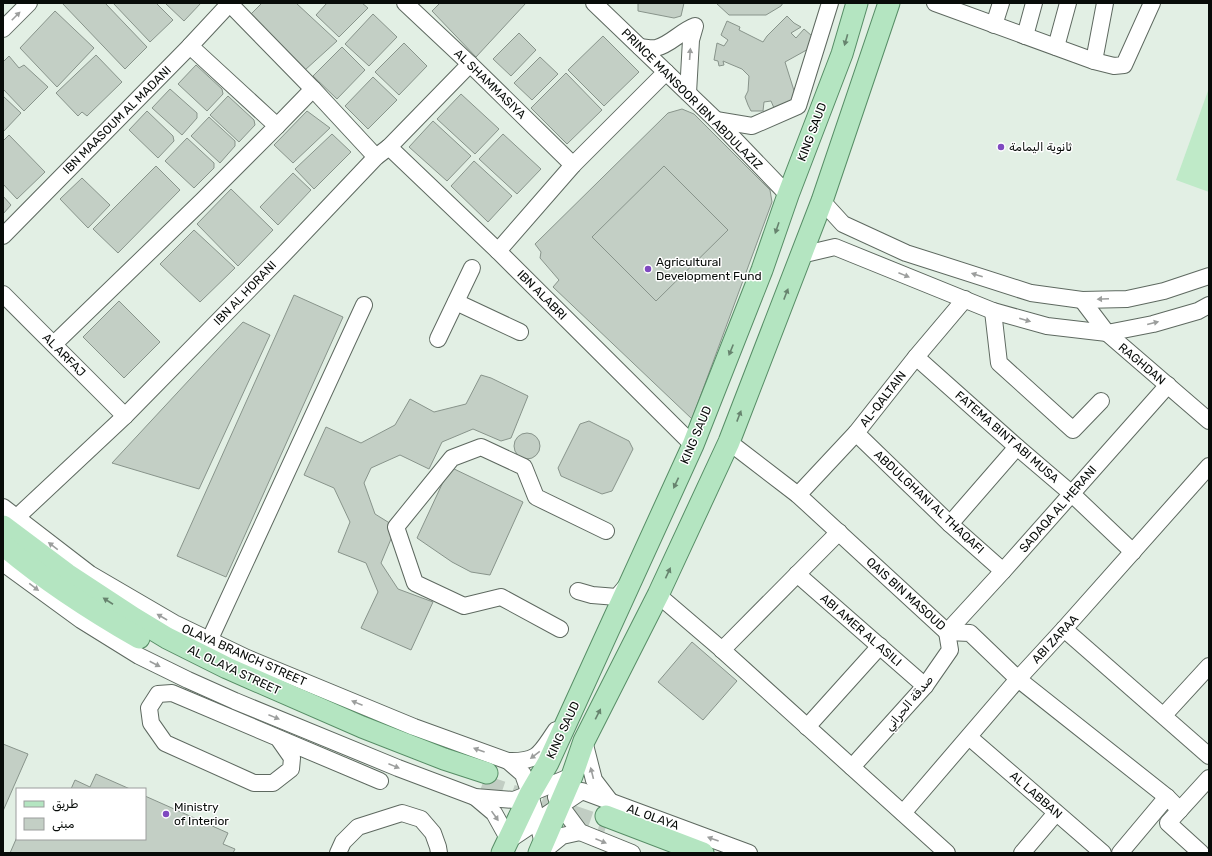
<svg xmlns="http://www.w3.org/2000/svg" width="1212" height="856" viewBox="0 0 1212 856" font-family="Rubik,'Noto Sans Arabic',sans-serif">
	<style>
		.green { fill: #bfeac8 }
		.building { fill: #c3cfc5; stroke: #88948b }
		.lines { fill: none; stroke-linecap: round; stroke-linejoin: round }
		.major-tunnel { stroke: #c1cdc3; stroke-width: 21; stroke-dasharray: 21 10; stroke-linecap: butt }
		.minor-casing { stroke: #5e6960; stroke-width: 18 }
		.major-casing { stroke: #578d66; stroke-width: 23 }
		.minor { stroke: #fff; stroke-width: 16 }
		.major { stroke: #b4e5c1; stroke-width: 21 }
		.oneway { fill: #9c9e9d }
		.oneway2 { fill: #67836e }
		.poi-dot { fill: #7f49c0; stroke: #fff; stroke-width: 1.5 }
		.labels { text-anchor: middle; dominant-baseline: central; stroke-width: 3; stroke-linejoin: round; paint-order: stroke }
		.street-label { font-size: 12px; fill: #080c09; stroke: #fff }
		.poi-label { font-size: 12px; fill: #080c09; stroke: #fff; text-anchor: start }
	</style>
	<rect width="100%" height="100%" fill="#e2efe4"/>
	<path class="green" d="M1209,88V192L1176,180Z"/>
	<g class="building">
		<path d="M62,3H105L147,47L125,69Z"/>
		<path d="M113,3H156L173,20L150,42Z"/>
		<path d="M165,3H201L184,21Z"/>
		<path d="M262,3H296L337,41L305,70L250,15Z"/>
		<path d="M327,3H362L368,8L339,37L316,15Z"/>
		<path d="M440,3H526L476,57L432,11Z"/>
		<path d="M638,3H684L681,16L674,18L638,11Z"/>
		<path d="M716,3H783L781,6L766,15H729Z"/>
		<path d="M55,11L94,48L57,87L20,48Z"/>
		<path d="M373,14L397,37L369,66L345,44Z"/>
		<path d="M787,16L794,23L801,27L791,33L796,38L804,29L812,36V47L785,62L796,97L787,105L774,108L771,101L764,102L763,111H751L748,105L745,97L748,91L749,76L742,69L730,64L723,61L724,65L719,66L718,61L714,60L717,43L724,46L728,40L721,35L727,21L740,27L739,30L763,42L767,36Z"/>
		<path d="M519,33L536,50L511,76L493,59Z"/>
		<path d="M603,36L639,72L604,106L568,70Z"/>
		<path d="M404,43L427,66L399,95L375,72Z"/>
		<path d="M342,47L365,70L337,99L313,76Z"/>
		<path d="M96,55L122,82L87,116L82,112L78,116L56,93Z"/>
		<path d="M9,56L19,68L24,65L48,87L24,111L3,89V62Z"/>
		<path d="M540,57L558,74L532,100L514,83Z"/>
		<path d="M196,65L222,89L223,94L207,111L178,84Z"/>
		<path d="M566,73L602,110L567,144L531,108Z"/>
		<path d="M373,77L397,100L368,129L345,106Z"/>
		<path d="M170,89L197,113V118L182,135L152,108Z"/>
		<path d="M461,94L499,129L475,154L437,119Z"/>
		<path d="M3,96L21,113L3,132Z"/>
		<path d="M228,96L254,120L255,125L239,142L210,115Z"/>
		<path d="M682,109L694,114L770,190L772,202L692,419L553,287L559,280L540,258L541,252L535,244L668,113Z"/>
		<path d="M147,111L173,136L174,141L158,158L129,130Z"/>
		<path d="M307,111L330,128L293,163L274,145Z"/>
		<path d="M209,117L235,141V146L220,163L191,136Z"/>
		<path d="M433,121L471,156L447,181L409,147Z"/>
		<path d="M332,134L351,152L314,189L295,169Z"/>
		<path d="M503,134L541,169L517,194L479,159Z"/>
		<path d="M9,135L45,172L17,199L3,184V141Z"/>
		<path d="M187,138L214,163V168L194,188L165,161Z"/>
		<path d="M474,161L512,196L488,222L451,186Z"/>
		<path d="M156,166L180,190L118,253L93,229Z"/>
		<path d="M664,166L728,230L656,301L592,237Z"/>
		<path d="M293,173L311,190L278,225L260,207Z"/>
		<path d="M82,178L110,205L88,228L60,199Z"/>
		<path d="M231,189L273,230L238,266L197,224Z"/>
		<path d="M3,196L11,205L3,214Z"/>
		<path d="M194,230L235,268L200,302L160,264Z"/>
		<path d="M294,295L343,317L226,577L177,556Z"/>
		<path d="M119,301L160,342L124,378L83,337Z"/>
		<path d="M243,322L270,335L199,489L112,463Z"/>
		<path d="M481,375L491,378L528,396L511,438L501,441L473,429L442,442L429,469L400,455L371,468L364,483L375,514L396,527L381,563L398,589L433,602L411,650L361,628L378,592L366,563L338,552L350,522L334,488L304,475L326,427L361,443L395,425L410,399L434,412L466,404Z"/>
		<path d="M589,421L629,441L633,449L612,491L602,494L561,476L558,468L580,424Z"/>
		<circle cx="527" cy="446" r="13"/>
		<path d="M450,467L523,502L490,575L471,572L452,562L417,538Z"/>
		<path d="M692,642L737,681L703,720L658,682Z"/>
		<path d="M3,744L28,754L3,811Z"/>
		<path d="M96,774L130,789H71L75,780L90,787Z"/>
		<path d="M145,796L228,833L223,844L235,849L233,853H10L17,837V839H145Z"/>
	</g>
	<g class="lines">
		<path class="major-tunnel" d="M482,785L606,827"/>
		<g class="minor-casing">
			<g id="minor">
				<path d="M229,3L313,89L376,157"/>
				<path d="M405,3L470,64L573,165"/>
				<path d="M594,3L716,120L788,195"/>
				<path d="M935,3L1094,61L1114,66L1124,65L1152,3"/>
				<path d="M994,25L1001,3"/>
				<path d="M3,29L29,3"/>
				<path d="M1025,36L1034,3"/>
				<path d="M640,47C644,47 651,49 656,48C670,45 681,31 695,26L691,40L688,93"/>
				<path d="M1056,47L1068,3"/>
				<path d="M1094,61L1105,3"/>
				<path d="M716,120L752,126L798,106L830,3"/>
				<path d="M277,126L313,89"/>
				<path d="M389,147L498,251L693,445"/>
				<path d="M822,201L843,224L906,253L1031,293L1082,300L1127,299L1164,291L1209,276"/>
				<path d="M3,236L190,46L230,3"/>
				<path d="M498,251L573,165L666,72"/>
				<path d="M801,255L835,247L993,311L1047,326L1107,333L1153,324L1198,311L1209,305"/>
				<path d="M3,294L125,416"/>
				<path d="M1082,300L1107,333L1209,421"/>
				<path d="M456,302L520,332"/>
				<path d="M993,311L999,363L1073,430L1101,401"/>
				<path d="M438,339L472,268"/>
				<path d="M54,344L203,200L277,126L190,46"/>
				<path d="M916,357L1017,447L1072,494L1133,552"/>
				<path d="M856,433L950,524L1003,571"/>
				<path d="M729,442L798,495L947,632L970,633L1018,679L1167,797L1180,810"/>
				<path d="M798,495L856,433L916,357L965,299"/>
				<path d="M3,507L90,574L174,623L247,658L414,727L508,761L523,774L530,794L543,843"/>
				<path d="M16,518L125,416L281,257L376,157L389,147L470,64"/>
				<path d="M950,524L1017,447"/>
				<path d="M3,563L81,620L139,656L188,680L235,701L398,768L475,797L514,800L572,776"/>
				<path d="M797,574L925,686"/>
				<path d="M578,591L592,595L617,597L628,584"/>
				<path d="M658,595L720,648L947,853"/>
				<path d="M560,629L501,597L464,606L415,583L396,527L452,458L481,447L524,467L536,497L606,531"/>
				<path d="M1064,629L1209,756"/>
				<path d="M947,632L1003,571L1168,385"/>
				<path d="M209,641L364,305"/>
				<path d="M722,650L839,532"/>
				<path d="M1164,715L1209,666"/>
				<path d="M807,727L880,646"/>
				<path d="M969,737L1103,853"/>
				<path d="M278,738L292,758L291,769L273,783H254L165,743L151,723L149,708L158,694L172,693L380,781"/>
				<path d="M584,741L594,780L610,801"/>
				<path d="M508,761C539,762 540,753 556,730"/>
				<path d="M852,767L925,686L950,650L947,632"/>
				<path d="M475,797L494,813L509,840L582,791L749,853"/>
				<path d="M556,797L560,805L580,832L632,853"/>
				<path d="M903,813L1018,679L1064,629L1209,466"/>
				<path d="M338,853L343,842L358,827L402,813L421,819L433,833L438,847L439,853"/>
				<path d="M541,853L562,836L580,832"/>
				<path d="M1022,853L1056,813"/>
				<path d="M1120,853L1167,797"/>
				<path d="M1201,853L1168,823L1209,778"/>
			</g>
		</g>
		<g class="major-casing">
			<g id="major">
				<path d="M3,526L67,574L134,618L167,638L227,668L362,727L444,759L487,773"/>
				<path d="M3,545C44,580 92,611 139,638"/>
				<path d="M606,816L703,853"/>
				<path d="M502,853L530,794L548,763L693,445L762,270L788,195L842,54L857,3"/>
				<path d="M539,853L572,776L584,741L658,595L729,442L822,201L889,3"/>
			</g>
		</g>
		<use href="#minor" class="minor"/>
		<use href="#major" class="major"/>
	</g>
	<defs><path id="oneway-solid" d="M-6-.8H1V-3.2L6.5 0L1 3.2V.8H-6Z"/></defs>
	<g class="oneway">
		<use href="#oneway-solid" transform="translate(16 16) rotate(-45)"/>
		<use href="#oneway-solid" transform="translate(690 54) rotate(-86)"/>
		<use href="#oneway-solid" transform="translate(904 275) rotate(22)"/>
		<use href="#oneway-solid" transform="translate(977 275) rotate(-162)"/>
		<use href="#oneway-solid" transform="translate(1103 299) rotate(178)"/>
		<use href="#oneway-solid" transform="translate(1025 320) rotate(16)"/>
		<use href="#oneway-solid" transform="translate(1153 323) rotate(-14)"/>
		<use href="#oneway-solid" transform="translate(53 546) rotate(-143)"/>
		<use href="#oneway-solid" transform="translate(34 587) rotate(37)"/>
		<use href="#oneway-solid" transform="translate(162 617) rotate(-150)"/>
		<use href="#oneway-solid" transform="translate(155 664) rotate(27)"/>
		<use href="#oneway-solid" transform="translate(357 703) rotate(-158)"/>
		<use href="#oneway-solid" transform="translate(274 717) rotate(22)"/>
		<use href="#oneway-solid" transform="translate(479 750) rotate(-160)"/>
		<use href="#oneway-solid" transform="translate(535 755) rotate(143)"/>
		<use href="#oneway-solid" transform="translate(394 766) rotate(22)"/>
		<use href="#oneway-solid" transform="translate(592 773) rotate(-104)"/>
		<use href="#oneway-solid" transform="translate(495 816) rotate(55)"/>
		<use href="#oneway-solid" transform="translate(713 839) rotate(-160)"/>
		<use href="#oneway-solid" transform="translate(601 841) rotate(22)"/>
	</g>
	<g class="oneway2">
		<use href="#oneway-solid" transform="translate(846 40) rotate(106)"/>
		<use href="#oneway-solid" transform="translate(777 228) rotate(109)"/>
		<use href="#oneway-solid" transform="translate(786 294) rotate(-69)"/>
		<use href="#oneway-solid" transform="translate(731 350) rotate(112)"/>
		<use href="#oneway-solid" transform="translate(739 416) rotate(-69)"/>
		<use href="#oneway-solid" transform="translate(676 483) rotate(115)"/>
		<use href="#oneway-solid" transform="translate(668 573) rotate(-65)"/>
		<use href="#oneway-solid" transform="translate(108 601) rotate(-147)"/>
		<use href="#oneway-solid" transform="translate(598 714) rotate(-63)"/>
	</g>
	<g class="poi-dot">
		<circle cx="1001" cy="147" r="4"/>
		<circle cx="648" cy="269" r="4"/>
		<circle cx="166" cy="814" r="4"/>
	</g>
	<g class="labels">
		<g class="street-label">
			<text transform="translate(490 84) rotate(44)">AL SHAMMASIYA</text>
			<text transform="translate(692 99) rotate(45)">PRINCE MANSOOR IBN ABDULAZIZ</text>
			<text transform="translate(117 120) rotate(-45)">IBN MAASOUM AL MADANI</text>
			<text transform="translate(812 132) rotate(-69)">KING SAUD</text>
			<text transform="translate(245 293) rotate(-46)">IBN AL HORANI</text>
			<text transform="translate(542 295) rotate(45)">IBN ALABRI</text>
			<text transform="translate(64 355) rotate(45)">AL ARFAJ</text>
			<text transform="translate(1142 364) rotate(40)">RAGHDAN</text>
			<text transform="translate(883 399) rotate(-52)">AL-QALTAIN</text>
			<text transform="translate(696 435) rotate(-67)">KING SAUD</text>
			<text transform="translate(1007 437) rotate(41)">FATEMA BINT ABI MUSA</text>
			<text transform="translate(929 502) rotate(43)">ABDULGHANI AL THAQAFI</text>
			<text transform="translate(1058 509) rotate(-49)">SADAQA AL HERANI</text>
			<text transform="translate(906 594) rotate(42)">QAIS BIN MASOUD</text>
			<text transform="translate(861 630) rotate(41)">ABI AMER AL ASILI</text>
			<text transform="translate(1055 639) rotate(-47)">ABI ZARAA</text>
			<text transform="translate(244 655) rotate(24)">OLAYA BRANCH STREET</text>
			<text transform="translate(234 670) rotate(25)">AL OLAYA STREET</text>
			<text transform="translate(909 703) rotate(-50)">صدقة الحراني</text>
			<text transform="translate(563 730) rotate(-65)">KING SAUD</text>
			<text transform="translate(1036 795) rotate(41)">AL LABBAN</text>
			<text transform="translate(653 817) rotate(20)">AL OLAYA</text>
		</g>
		<g class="poi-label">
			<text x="1009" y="147">ثانوية اليمامة</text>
			<text x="656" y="262">Agricultural<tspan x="656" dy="14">Development Fund</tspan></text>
			<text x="174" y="807">Ministry<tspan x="174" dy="14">of Interior</tspan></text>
		</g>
	</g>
	<rect width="1212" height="856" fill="none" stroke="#080c09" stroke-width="8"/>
	<rect x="16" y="788" width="130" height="52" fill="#ffffff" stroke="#9c9e9d"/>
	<rect x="24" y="801" width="20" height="6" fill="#b4e5c1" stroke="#9c9e9d"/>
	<text x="52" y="808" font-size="12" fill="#080c09">طريق</text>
	<rect x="24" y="818" width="20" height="12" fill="#c3cfc5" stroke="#9c9e9d"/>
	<text x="52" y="828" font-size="12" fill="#080c09">مبنى</text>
</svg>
